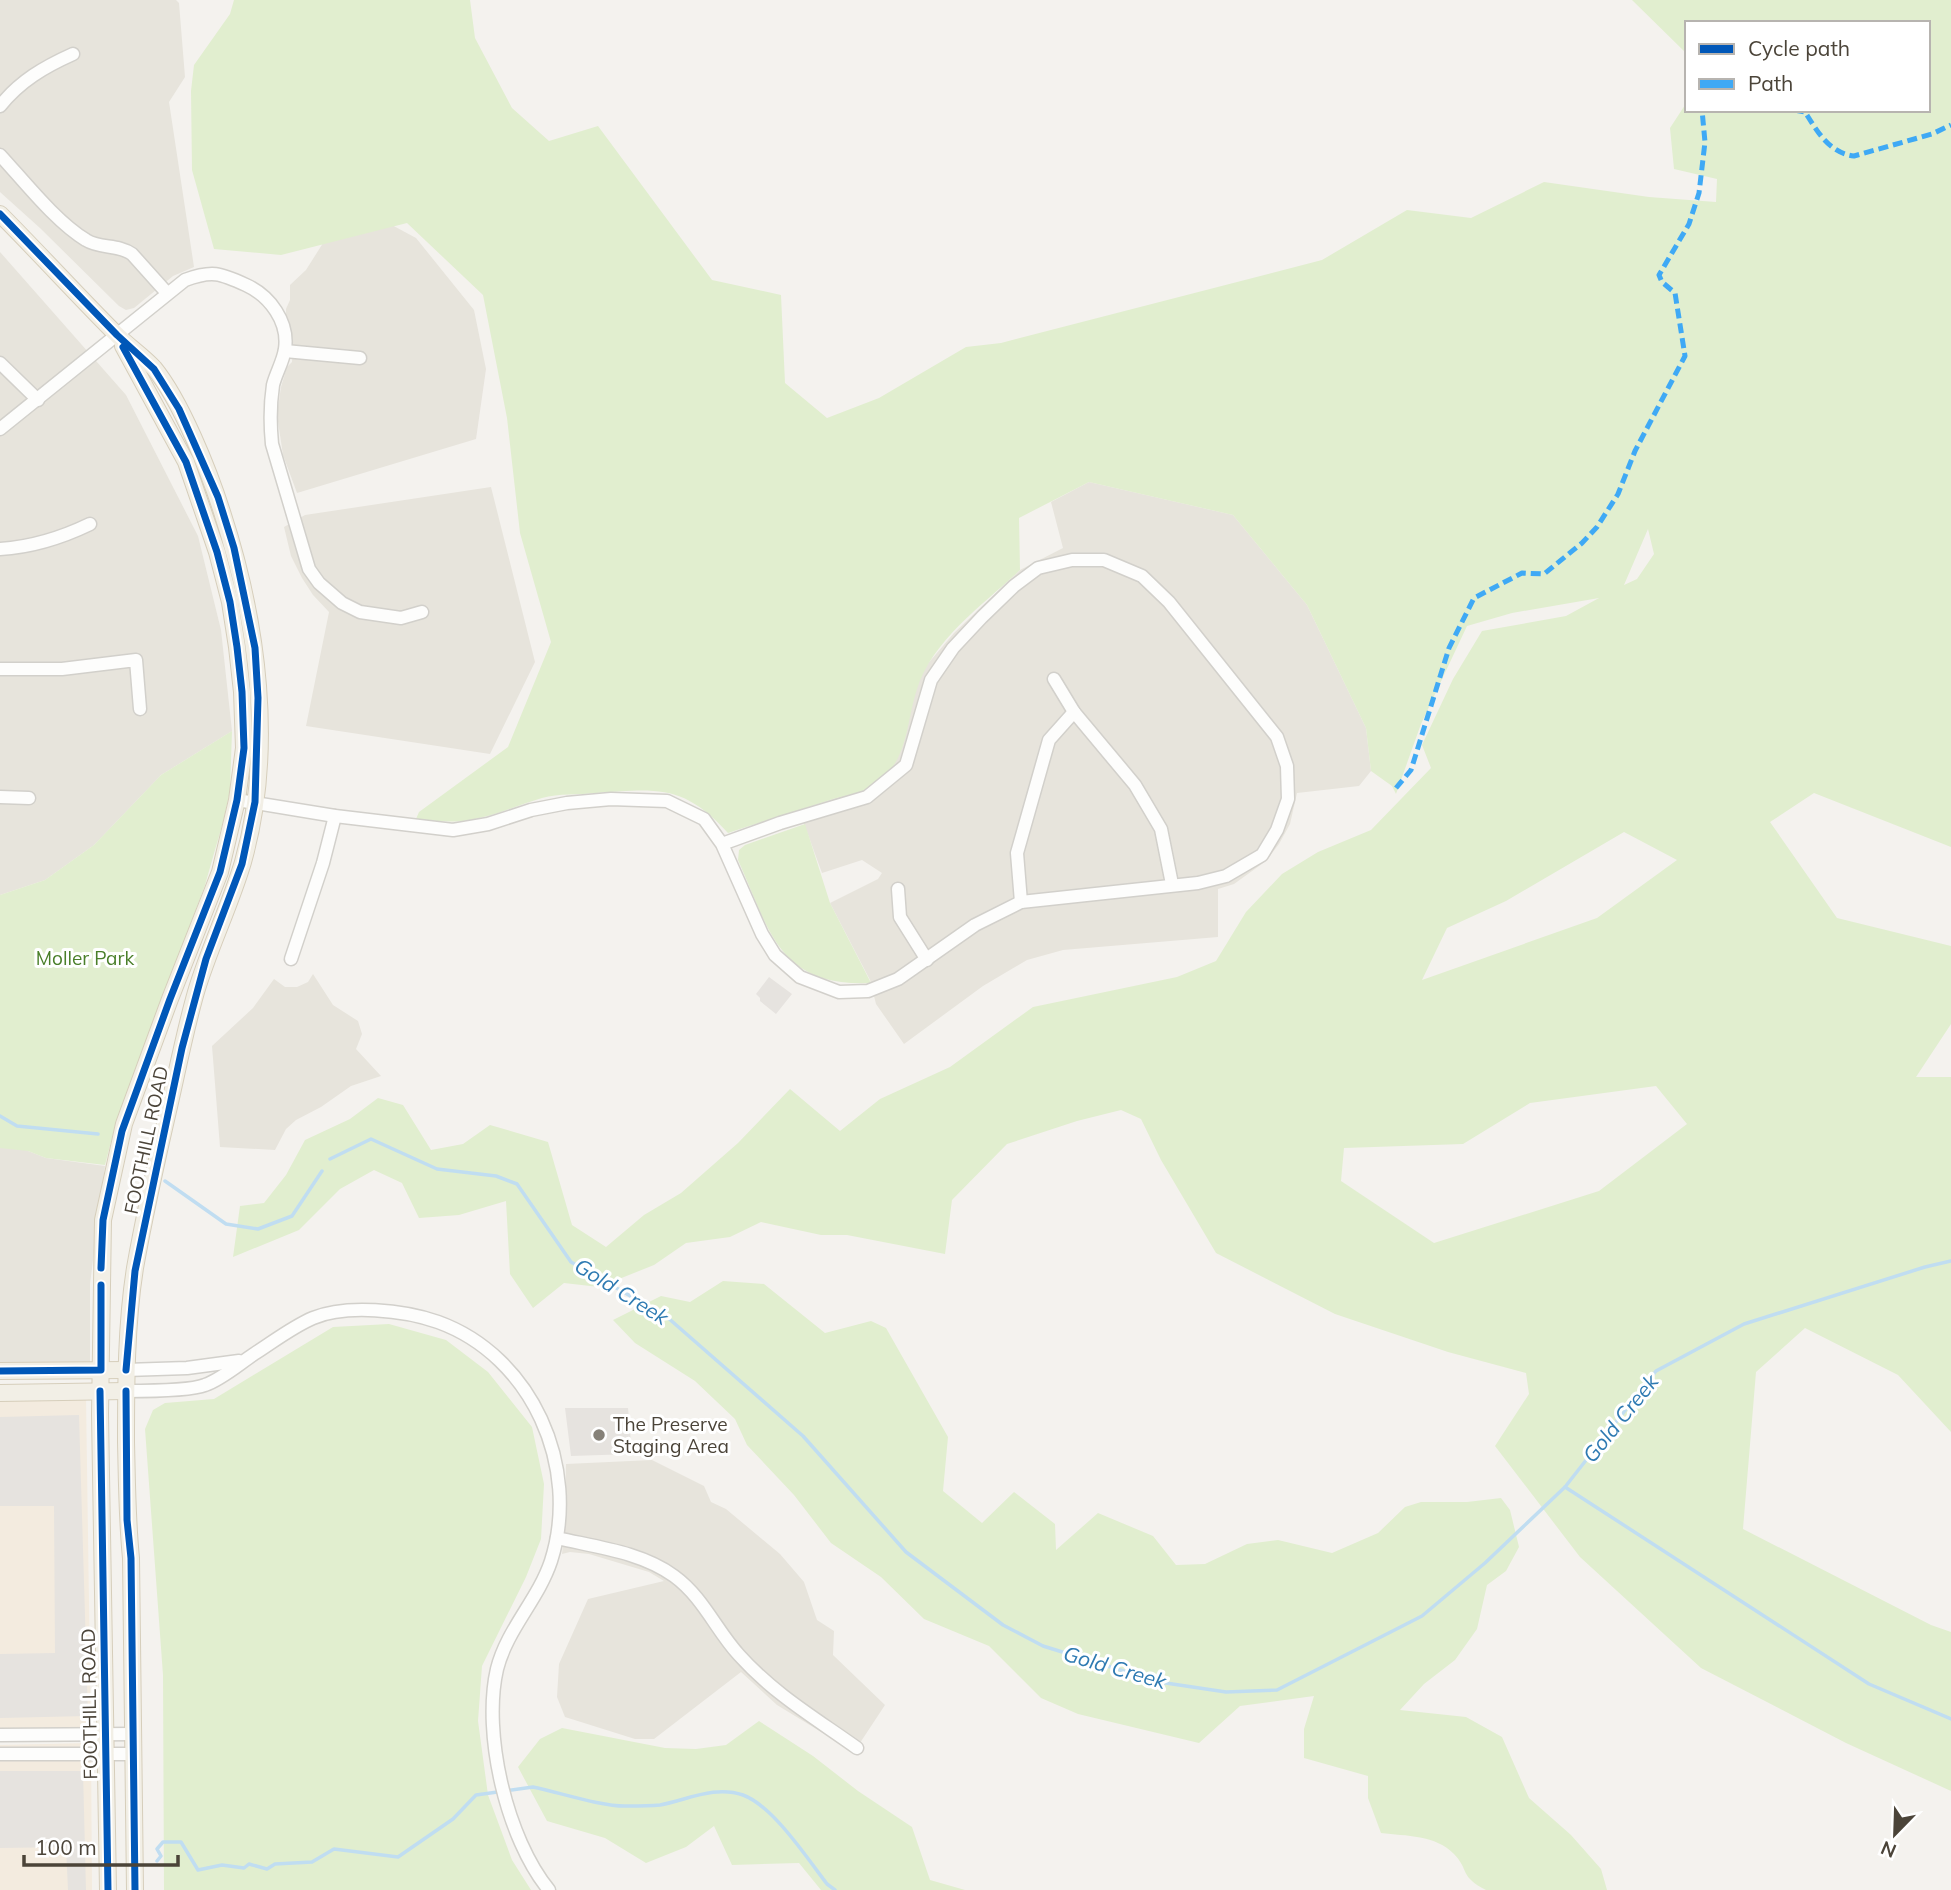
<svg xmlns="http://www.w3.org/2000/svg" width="1951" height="1890" viewBox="0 0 1951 1890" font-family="Mulish,sans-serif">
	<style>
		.residential { fill: #e7e4dc }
		.commercial { fill: #f3ebdf }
		.green { fill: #e1eecf; fill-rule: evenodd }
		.parking { fill: #e6e3df }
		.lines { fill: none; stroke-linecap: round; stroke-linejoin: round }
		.stream { stroke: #c0ddf1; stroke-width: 3.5 }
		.minor-casing { stroke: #d2d0cb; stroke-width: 15 }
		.major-casing { stroke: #d6cebb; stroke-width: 18 }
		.minor { stroke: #fdfdfc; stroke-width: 12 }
		.major { stroke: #f2efe6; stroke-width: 16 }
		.quiet { stroke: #3fa9f5; stroke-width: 5; stroke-dasharray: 10 5; stroke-linecap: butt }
		.cycleway-casing { stroke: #fff; stroke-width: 11 }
		.cycleway { stroke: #0057b8; stroke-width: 7 }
		.poi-dot { fill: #868178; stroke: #fff; stroke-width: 2.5 }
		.labels { text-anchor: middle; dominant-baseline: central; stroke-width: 6; stroke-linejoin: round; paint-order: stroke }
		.park-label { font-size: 19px; fill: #4a7f2a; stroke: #fff }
		.street-label { font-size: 19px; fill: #4b4439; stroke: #fff }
		.poi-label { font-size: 19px; fill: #4b4439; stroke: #fff; text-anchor: start }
		.water-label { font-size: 21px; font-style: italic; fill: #2e7ab2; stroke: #fff }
	</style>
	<rect width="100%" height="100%" fill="#f4f2ee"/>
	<g class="residential">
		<path d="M0,0H176L179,3L185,77L169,102L194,267L173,276L134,308L126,310L119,306L40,228L0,192Z"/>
		<path d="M349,202L416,238L474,310L486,369L476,439L297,493L283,455L277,415L281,387L287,367L292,362L293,340L286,316V309L290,300V285L306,270Z"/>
		<path d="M0,252L126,395L198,536L221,630L232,731L161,775L94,845L45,880L0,895Z"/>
		<path d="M1089,482L1233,515L1307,605L1366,728L1371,771L1359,786L1297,793L1290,824L1279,844L1266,861L1234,884L1218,889V937L1063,950L1027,960L983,986L904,1044L876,1004L870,980L830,903L878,879L882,873L862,860L822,873L799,810L870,787L925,667L954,633L1020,570L1063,548L1051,502Z"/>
		<path d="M491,487L535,662L490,754L306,726L329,612L313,595L302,578L291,556L284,527L305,515Z"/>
		<path d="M313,974L333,1005L358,1021L362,1034L356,1049L381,1076L351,1086L321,1107L296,1120L286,1129L275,1150L220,1147L212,1046L253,1008L274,979L285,987H297L308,982Z"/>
		<path d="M0,1140L46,1158L105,1166L90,1284V1362L0,1363Z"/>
		<path d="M652,1460L704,1486L711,1502L726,1509L780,1554L804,1582L817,1620L834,1631L833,1655L885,1705L854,1752L777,1705L741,1672L654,1739H635L565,1717L557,1697L559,1664L588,1599L664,1581L649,1572L589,1554L570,1552L562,1554L565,1528L566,1464Z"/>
	</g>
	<g class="commercial">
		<path d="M86,1397L91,1740L0,1741V1399Z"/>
		<path d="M91,1743L92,1890H0V1745Z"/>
	</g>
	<g class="green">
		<path d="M234,0H470L475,38L512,108L549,141L598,126L712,280L781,295L785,383L827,418L879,398L966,347L1001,343L1322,260L1407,210L1471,218L1544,182L1649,197L1716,202L1717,179L1674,169L1670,128L1687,102V110H1928V23H1687V54L1632,0H1951V847L1814,793L1770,822L1837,918L1951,946V1024L1916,1077H1951V1432L1898,1375L1805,1328L1756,1372L1743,1529L1931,1625L1951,1632V1791L1846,1743L1701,1668L1580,1557L1495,1446L1529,1394L1526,1373L1448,1352L1335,1314L1216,1253L1161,1160L1141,1119L1121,1110L1077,1121L1007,1144L952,1200L945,1254L847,1235H821L761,1222L730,1237L686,1243L654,1265L599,1287L564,1283L533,1308L510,1274L506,1201L459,1215L419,1218L402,1183L374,1170L340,1189L299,1230L233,1257L240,1206L264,1203L286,1175L305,1140L350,1119L378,1098L403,1105L431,1150L463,1144L490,1125L548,1142L572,1225L606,1247L644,1215L681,1193L738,1143L790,1089L840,1131L880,1099L950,1067L1033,1007L1177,977L1216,961L1246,912L1282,874L1318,852L1371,830L1431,768L1422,745L1453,679L1482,631L1566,616L1599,598L1512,613L1467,626L1421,724L1396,794L1392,786L1371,771L1366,728L1307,605L1233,515L1089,482L1019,518L1020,570C984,604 932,640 917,689C905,726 909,765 870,787C859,794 842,796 830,800C796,811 762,822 728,833C683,784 658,789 596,793C579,795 559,793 542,798C518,805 495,816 470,820C452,823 434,821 416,819L419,812L508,747L551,642L520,533L507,418L483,295L407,223L281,255L214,249L192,170L191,91L194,65L230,14ZM1648,529L1654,554L1637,579L1624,585ZM1624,832L1677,860L1597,918L1422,980L1447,928L1506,901ZM1656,1086L1687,1124L1599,1191L1434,1243L1341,1181L1344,1148L1463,1144L1530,1103Z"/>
		<path d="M232,731L230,791L223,822L205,885L115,1126L105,1165L46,1158L28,1151L0,1148V895L45,880L94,845L161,775Z"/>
		<path d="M805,824L830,903L871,983C778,987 770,931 738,860L739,850L745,845Z"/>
		<path d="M723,1281L764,1284L825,1333L871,1321L886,1328L948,1437L943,1491L982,1523L1014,1492L1055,1524L1056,1550L1098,1513L1153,1536L1176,1565L1205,1564L1247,1544L1278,1540L1332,1553L1378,1533L1405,1507L1421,1502H1467L1501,1498L1510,1510L1519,1547L1506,1571L1487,1585L1477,1629L1455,1660L1424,1684L1400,1710L1466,1717L1502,1737L1529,1798L1571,1835L1601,1869L1607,1890H1486C1459,1876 1470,1871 1454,1854C1436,1835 1406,1836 1381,1833L1368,1798V1776L1304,1758V1729L1314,1696L1240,1706L1199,1743L1078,1714L1041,1698L989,1646L924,1619L881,1577L831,1543L794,1495L747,1445L735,1419L695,1381L635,1343L613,1320L661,1296L690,1302Z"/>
		<path d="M389,1324L446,1340L488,1372L532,1427L544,1484L541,1539L526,1577L482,1666L478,1721L488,1795L512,1860L531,1890H164L163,1675L145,1429L153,1410L165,1403L214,1399L333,1327Z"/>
		<path d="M759,1721L813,1756L858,1791L912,1827L930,1880L965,1890H821L799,1863L732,1865L714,1826L686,1847L646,1863L605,1838L547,1821L518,1767L540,1739L562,1728L665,1748L696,1749L726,1745Z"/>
	</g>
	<g class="parking">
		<path d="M769,977L792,994L776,1014L760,1001V998L756,994Z"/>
		<path d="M565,1408H628L632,1454L571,1456Z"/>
		<path d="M79,1415L88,1716L0,1718V1654L55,1653L54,1506H0V1417Z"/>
		<path d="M0,1771H83L86,1890H68L66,1847L0,1848Z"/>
	</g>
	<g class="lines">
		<g class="stream">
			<path d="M0,1116L17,1126L98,1134"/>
			<path d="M330,1159L371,1139L437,1169L496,1176L517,1184L571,1262L667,1317L803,1436L906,1552L1003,1625L1043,1646L1159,1682L1226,1692L1277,1690L1422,1616L1485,1563L1565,1487L1656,1371L1744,1324L1925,1267L1951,1261"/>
			<path d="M165,1181L226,1224L258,1229L292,1216L322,1171"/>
			<path d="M1565,1487L1869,1684L1951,1719"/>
			<path d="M157,1861L161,1856L157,1849L163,1842H181L198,1870L222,1865L244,1868L249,1864L267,1869L275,1864L312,1862L334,1849L398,1857L453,1819L476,1795L533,1787C558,1792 603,1807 627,1806C638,1806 649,1806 660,1805C687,1800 715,1785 743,1795C773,1806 807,1858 827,1884L835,1890"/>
		</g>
		<g class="minor-casing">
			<g id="minor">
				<path d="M0,106C20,81 44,67 73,54"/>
				<path d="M0,155C24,181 56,222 86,240C100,249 118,244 132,254L167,293"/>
				<path d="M285,351L360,358"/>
				<path d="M0,363L38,400"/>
				<path d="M0,429L185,280C212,270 220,273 246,285C270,296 289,322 285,349C283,362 276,373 273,385C270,405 270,424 272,444L309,569L319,583L342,603L360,612L401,618L422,612"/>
				<path d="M0,549C33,547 61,538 90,524"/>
				<path d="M0,669H62L136,660L140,709"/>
				<path d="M1054,679L1074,712L1135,785L1161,829L1172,884"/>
				<path d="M0,797L29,798"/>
				<path d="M237,800L335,816L453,830L488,824L531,810L567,803L611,799L667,801L704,819L722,844L762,934L775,955L800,977L839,992L868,991L898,979L975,925L1021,902L1198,883L1226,876L1262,855L1277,830L1288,799L1287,766L1277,737L1169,602L1142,576L1104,560H1072L1038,568L1014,586L982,617L953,648L931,680L906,765L867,797L780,823L722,844"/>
				<path d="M898,889L900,917L927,960"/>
				<path d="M1021,902L1017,853L1049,740L1074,712"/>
				<path d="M291,959L323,863L335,816"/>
				<path d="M126,1370L187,1368L239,1361"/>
				<path d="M126,1391C143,1391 190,1391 205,1385C222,1379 239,1364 254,1354C273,1342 292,1327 313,1318C346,1304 404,1310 438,1322C532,1356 581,1467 551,1561C538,1600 507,1629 497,1669C482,1734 507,1839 549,1890"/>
				<path d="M557,1538C596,1547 641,1552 674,1576C703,1597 716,1630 739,1655C774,1694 815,1718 857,1748"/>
				<path d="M0,1735L133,1734"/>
				<path d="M0,1754H133"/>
			</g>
		</g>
		<g class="major-casing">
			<g id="major">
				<path d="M0,214C39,253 77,295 116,334C128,346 143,356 154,368C181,401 209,471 222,512C258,622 275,749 243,862C230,906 209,948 196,992C186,1027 179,1062 171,1098C158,1154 145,1211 135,1268C126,1325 126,1385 126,1442C127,1481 127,1519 131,1558L135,1890"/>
				<path d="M0,1371L126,1370"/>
				<path d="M0,1393L126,1391"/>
				<path d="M108,1890L100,1414L103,1220L124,1124L170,999L220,872L237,800L244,748L242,692L237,647L230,602L217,552L186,462L123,346"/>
			</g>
		</g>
		<use href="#minor" class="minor"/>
		<use href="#major" class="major"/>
		<g class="quiet">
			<path d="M1794,110L1805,112C1817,131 1829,153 1854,156L1932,134L1951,125"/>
			<path d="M1396,788L1411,770L1449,648L1474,598L1522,573L1544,574L1582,543L1597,527L1618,494L1635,451L1685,356L1675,293L1662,282L1659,275L1689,224L1699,193L1705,142L1702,110"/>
		</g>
		<g class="cycleway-casing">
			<g id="cycleway">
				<path d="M0,214L117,335L154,369L179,409L218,497L234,548L255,648L258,698L255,802L242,864L206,959L182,1048L135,1271L126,1370"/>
				<path d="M101,1268L103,1220L122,1131L170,999L220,872L237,800L244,748L242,692L237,647L230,602L217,552L186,462L123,347"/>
				<path d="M0,1371L101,1370V1285"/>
				<path d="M100,1391L108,1890"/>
				<path d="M126,1391L127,1520L131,1558L135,1890"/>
			</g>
		</g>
		<use href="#cycleway" class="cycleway"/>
	</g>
	<circle class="poi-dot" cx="599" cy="1435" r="7"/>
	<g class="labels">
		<g class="park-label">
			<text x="85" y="958">Moller Park</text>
		</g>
		<g class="street-label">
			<text transform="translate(146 1140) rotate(-78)">FOOTHILL ROAD</text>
			<text transform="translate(89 1704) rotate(-91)">FOOTHILL ROAD</text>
		</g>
		<g class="poi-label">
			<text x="613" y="1424">The Preserve<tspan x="613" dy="22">Staging Area</tspan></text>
		</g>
		<g class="water-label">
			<text transform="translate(622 1291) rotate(32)">Gold Creek</text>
			<text transform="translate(1620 1418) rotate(-51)">Gold Creek</text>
			<text transform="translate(1115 1667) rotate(16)">Gold Creek</text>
		</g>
	</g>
	<rect x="1685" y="21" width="245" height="91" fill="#ffffff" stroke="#b7b4b0" stroke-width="2"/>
	<rect x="1699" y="44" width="35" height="10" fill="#0057b8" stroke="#b7b4b0" stroke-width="2"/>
	<text x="1748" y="56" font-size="21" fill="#4b4439">Cycle path</text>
	<rect x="1699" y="79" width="35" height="10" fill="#3fa9f5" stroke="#b7b4b0" stroke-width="2"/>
	<text x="1748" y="91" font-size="21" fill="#4b4439">Path</text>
	<g transform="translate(1895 1834) rotate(203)" stroke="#ffffff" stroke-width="5" paint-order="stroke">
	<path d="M0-5L12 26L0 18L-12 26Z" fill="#4b4439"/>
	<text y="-10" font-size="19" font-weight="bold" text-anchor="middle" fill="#4b4439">N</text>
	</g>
	<path d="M24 1855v10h154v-10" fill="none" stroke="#4b4439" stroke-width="3.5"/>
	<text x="35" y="1855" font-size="21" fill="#4b4439" stroke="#ffffff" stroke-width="5" paint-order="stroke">100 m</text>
</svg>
